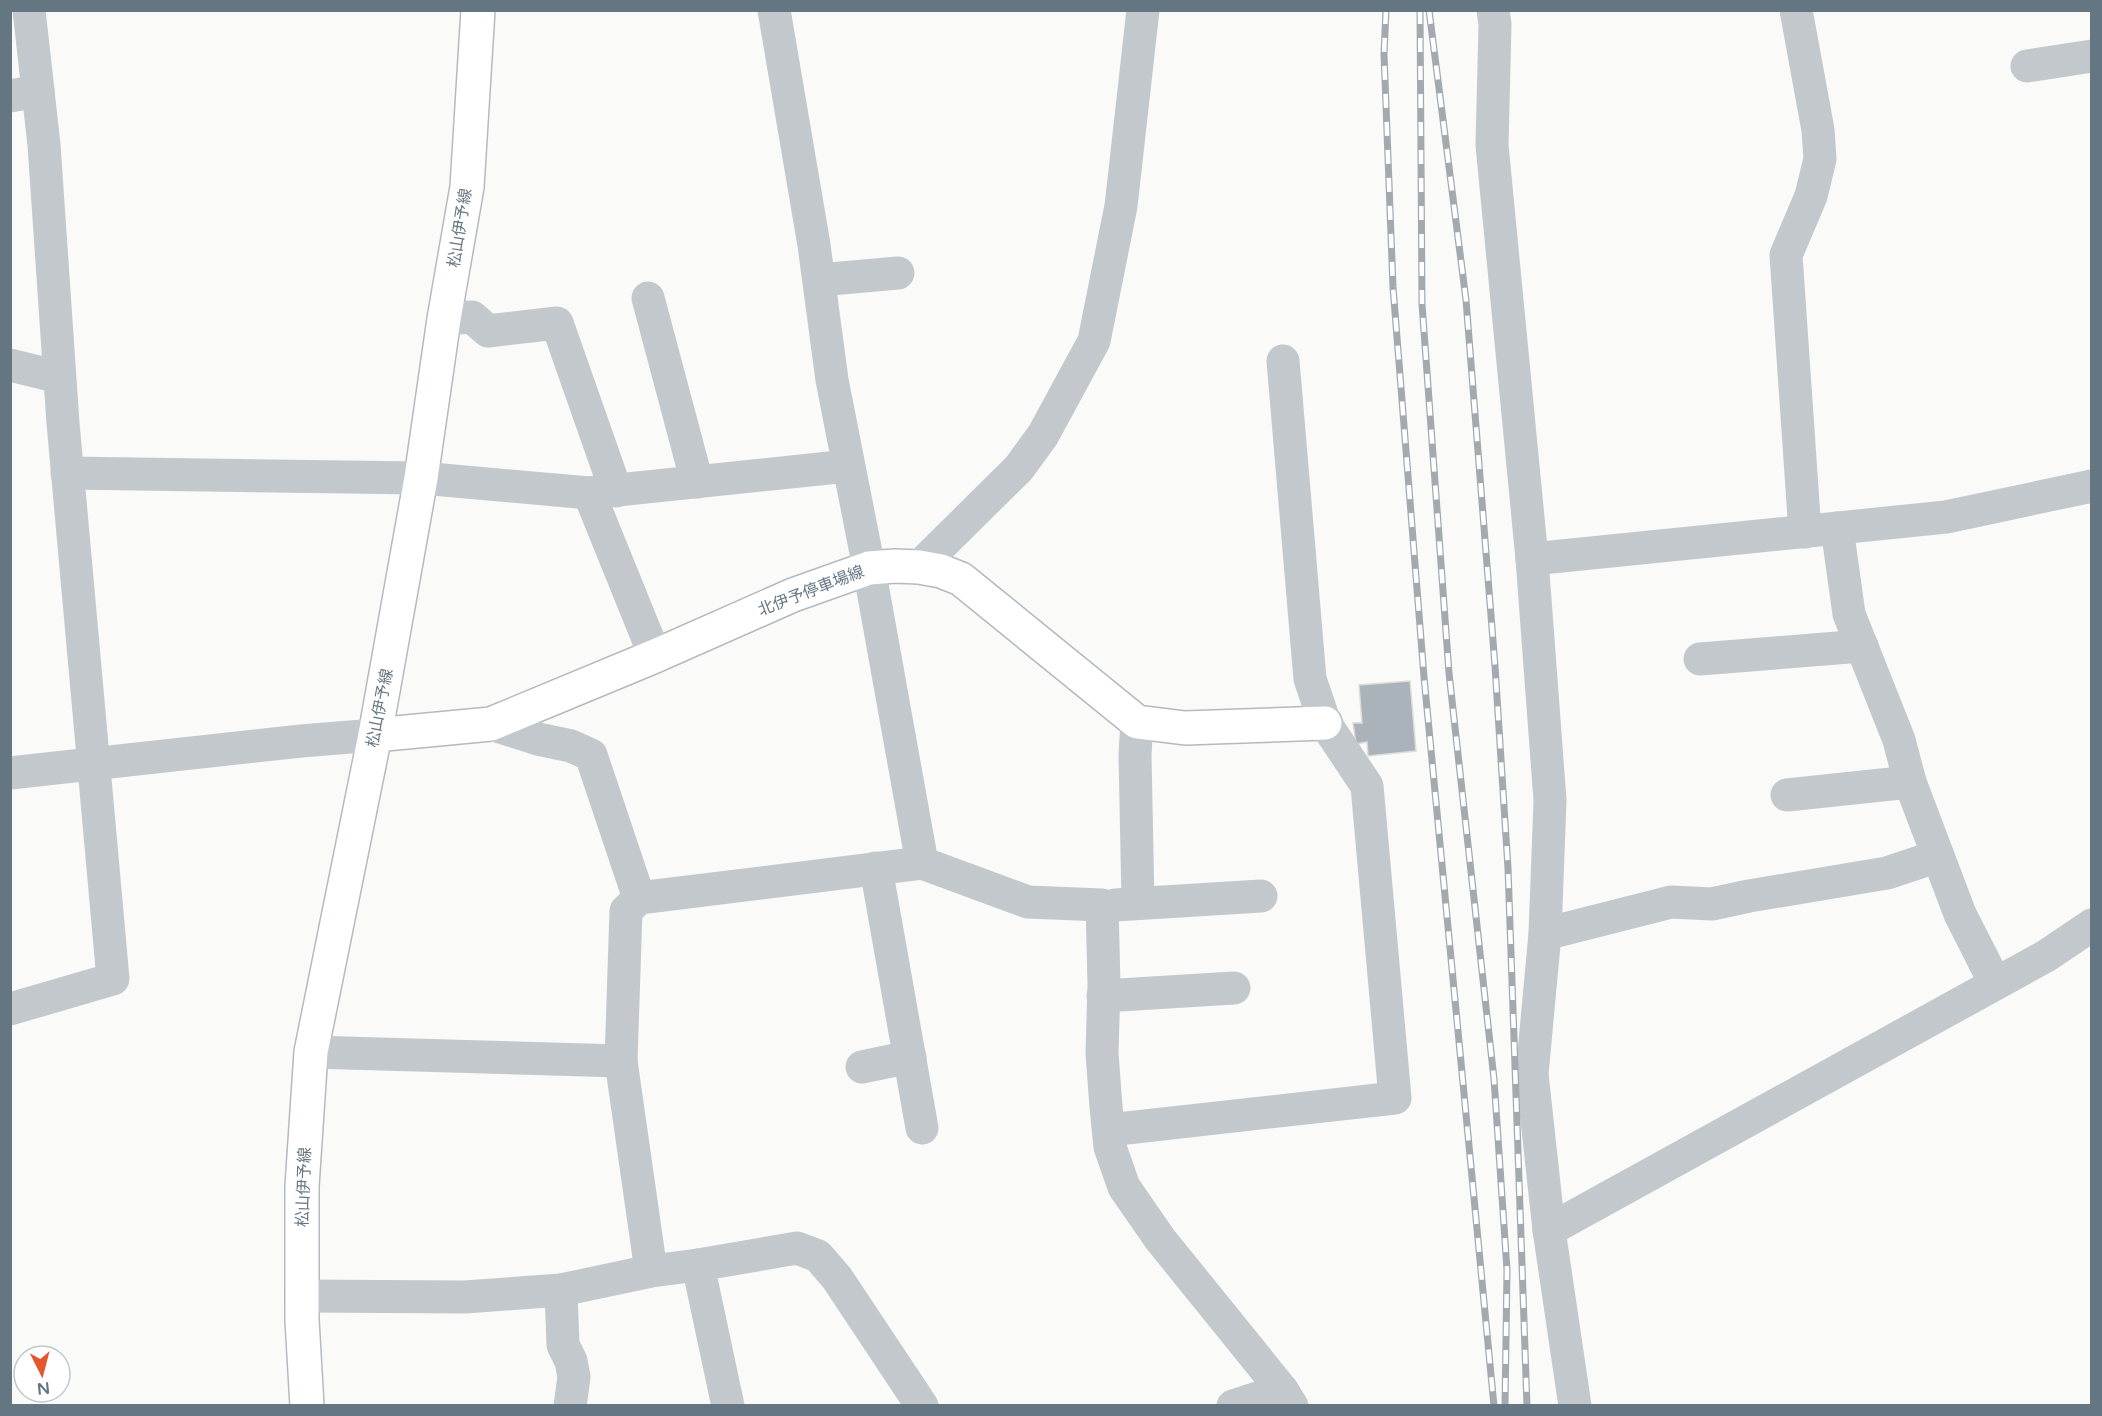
<svg xmlns="http://www.w3.org/2000/svg" width="2102" height="1416" viewBox="0 0 2102 1416" font-family="'Varela Round','Noto Sans JP',sans-serif">
	<style>
		.building { fill: #aab3b9; stroke: #dcdcda; stroke-width: 1.5 }
		.lines { fill: none; stroke-linecap: round; stroke-linejoin: round }
		.secondary-casing { stroke: #b3babf; stroke-width: 36 }
		.primary-casing { stroke: #b5babe; stroke-width: 36 }
		.street { stroke: #c3c8cc; stroke-width: 33 }
		.secondary { stroke: #fff; stroke-width: 33 }
		.primary { stroke: #fff; stroke-width: 33 }
		.rail-casing { stroke: #a2aab0; stroke-width: 7 }
		.rail { stroke: #fff; stroke-width: 4.5; stroke-dasharray: 14; stroke-linecap: butt }
		.labels { text-anchor: middle; dominant-baseline: central; stroke-width: 6; stroke-linejoin: round; paint-order: stroke }
		.street-label { font-size: 16px; fill: #657683; stroke: #fff }
	</style>
	<rect width="100%" height="100%" fill="#fafaf8"/>
	<path class="building" d="M1410,681L1416,751L1368,756L1367,742L1356,744L1353,723H1362L1359,685Z"/>
	<g class="lines">
		<g class="secondary-casing">
			<path id="secondary" d="M375,735L491,724L655,656L793,595L869,568L895,566L919,567L941,571L961,579L1137,722L1185,728L1325,723"/>
		</g>
		<g class="primary-casing">
			<path id="primary" d="M307,1406L302,1320V1186L311,1052L375,735L421,478L444,319L467,187L478,10"/>
		</g>
		<g class="street">
			<path d="M774,10L814,245L832,380L869,568L922,863L1028,902L1102,905L1104,985L1102,1053L1106,1107L1110,1147L1124,1187L1160,1239L1282,1390L1292,1406"/>
			<path d="M1493,10L1495,24L1492,145L1532,559L1550,800L1545,934L1532,1074L1549,1230L1575,1406"/>
			<path d="M1796,10L1818,130L1820,159L1811,196L1786,255L1805,532"/>
			<path d="M2027,66L2092,56"/>
			<path d="M10,96L38,91"/>
			<path d="M819,280L898,273"/>
			<path d="M648,298L697,482"/>
			<path d="M444,319L472,317L488,331L557,323L616,491"/>
			<path d="M10,365L59,377"/>
			<path d="M67,473L421,478L589,493L848,466"/>
			<path d="M589,493L655,656"/>
			<path d="M1837,528L1849,614L1899,740L1910,782L1960,914L1995,983"/>
			<path d="M1532,559L1946,517L2092,486"/>
			<path d="M919,567L1019,468L1043,435L1094,341L1121,206L1143,10"/>
			<path d="M1700,659L1862,646"/>
			<path d="M1137,722L1135,754L1138,903"/>
			<path d="M491,724L538,739L571,746L591,755L639,898"/>
			<path d="M10,773L301,741L375,735"/>
			<path d="M1787,795L1910,782"/>
			<path d="M876,868L922,1128"/>
			<path d="M1115,905L1261,896"/>
			<path d="M1545,934L1671,902L1712,904L1749,896L1887,873L1938,856"/>
			<path d="M1103,996L1234,988"/>
			<path d="M10,1009L113,979L63,423L44,145L29,10"/>
			<path d="M311,1052L621,1061"/>
			<path d="M862,1067L910,1057"/>
			<path d="M1109,1130L1395,1098L1367,786L1325,723L1310,679L1283,361"/>
			<path d="M1549,1230L2046,956L2092,925"/>
			<path d="M698,1265L728,1406"/>
			<path d="M651,1271L621,1061L626,911L639,898L922,863"/>
			<path d="M561,1290L563,1345L571,1361L574,1377L570,1406"/>
			<path d="M302,1296L465,1297L561,1290L651,1271L698,1265L797,1248L818,1256L837,1278L922,1406"/>
			<path d="M1233,1406L1282,1390"/>
		</g>
		<use href="#secondary" class="secondary"/>
		<use href="#primary" class="primary"/>
		<g class="rail-casing">
			<g id="rail">
				<path d="M1386,10L1384,54L1393,287L1424,677L1494,1406"/>
				<path d="M1420,10L1422,304L1449,673L1494,1079L1507,1270L1505,1406"/>
				<path d="M1429,10L1466,300L1495,666L1508,868L1527,1406"/>
			</g>
		</g>
		<use href="#rail" class="rail"/>
	</g>
	<g class="labels">
		<g class="street-label">
			<text transform="translate(460 228) rotate(-81)">松山伊予線</text>
			<text transform="translate(811 591) rotate(-21)">北伊予停車場線</text>
			<text transform="translate(380 708) rotate(-79)">松山伊予線</text>
			<text transform="translate(304 1187) rotate(-88)">松山伊予線</text>
		</g>
	</g>
	<rect width="2102" height="1416" fill="none" stroke="#657683" stroke-width="24"/>
	<g transform="translate(42 1374) rotate(174)"><circle r="28" fill="#ffffff" stroke="#c1c8cd" stroke-width="1.5"/>
	<path d="M0-4.5L10 22L0 15L-10 22Z" fill="#e4572e"/>
	<text y="-9" font-size="16" font-weight="bold" text-anchor="middle" fill="#657683">N</text>
	</g>
</svg>
